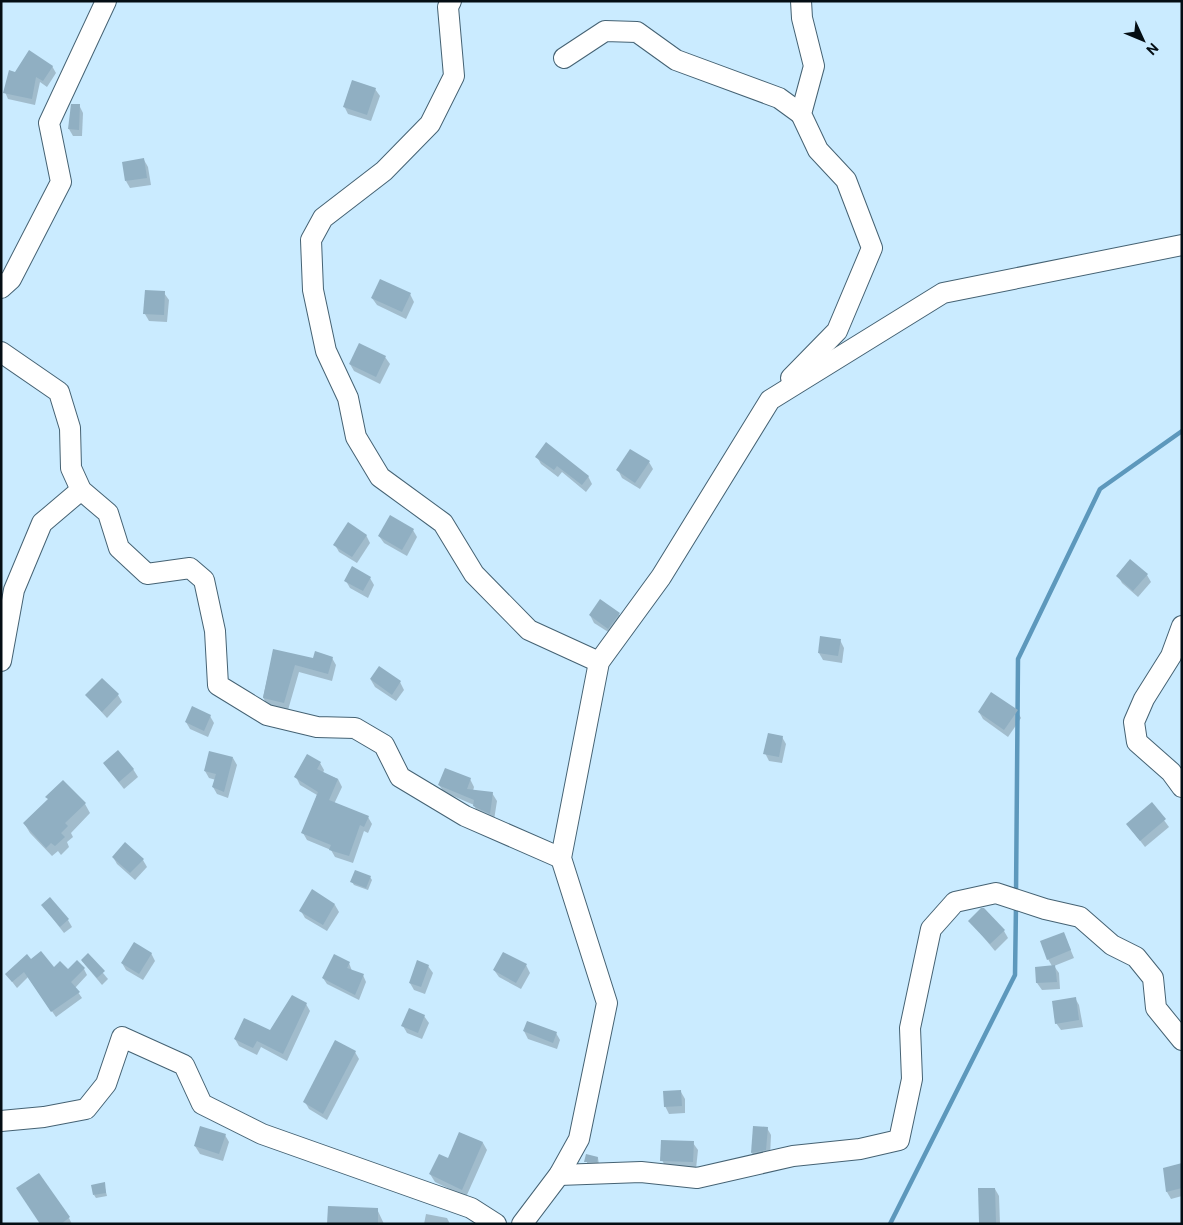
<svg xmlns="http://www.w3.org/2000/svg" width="1183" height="1225" viewBox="0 0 1183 1225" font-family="Roboto,sans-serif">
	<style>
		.shadow { fill: #0003 }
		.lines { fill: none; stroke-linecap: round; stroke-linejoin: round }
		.stream { stroke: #5d98bc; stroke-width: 4.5 }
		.building { fill: #90afc2 }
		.minor-casing { stroke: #456273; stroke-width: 22 }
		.minor { stroke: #fff; stroke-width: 20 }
	</style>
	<rect width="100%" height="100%" fill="#caebff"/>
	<g class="shadow">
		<path d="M52,66L56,73L47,87L40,82L35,105L8,99L5,92L16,73Z"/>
		<path d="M375,89L380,96L371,121L348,114L344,106Z"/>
		<path d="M79,105L83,113L82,136H73L69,129Z"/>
		<path d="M144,160L148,167L151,185L130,188L126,181Z"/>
		<path d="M164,293L169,300L167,322L149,321L145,314Z"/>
		<path d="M410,294L414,302L406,319L377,305L372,298Z"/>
		<path d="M385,357L390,364L380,384L354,371L350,364Z"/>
		<path d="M537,457L588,476L592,484L586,492L562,472L558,477L541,464Z"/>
		<path d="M649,462L653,469L640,489L622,478L618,470Z"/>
		<path d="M413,530L417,537L407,556L384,543L379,536Z"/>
		<path d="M366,535L370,543L357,563L339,552L335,545Z"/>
		<path d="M1147,575L1151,582L1138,597L1122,583L1118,576Z"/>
		<path d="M370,578L374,585L368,598L350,588L346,581Z"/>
		<path d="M619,614L623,621L613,635L594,623L590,615Z"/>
		<path d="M821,638L840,640L844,648L842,663L823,660L819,653Z"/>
		<path d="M274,650L314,660L332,658L336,665L332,681L299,672L288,710L267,705L263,697Z"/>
		<path d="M371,680L400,682L404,690L396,701L375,687Z"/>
		<path d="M86,695H118L122,702L107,718Z"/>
		<path d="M1017,711L1021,718L1008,737L983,719L979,712Z"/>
		<path d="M210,716L214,723L208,737L190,729L186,722Z"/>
		<path d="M782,737L786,744L782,763L769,761L765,753Z"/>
		<path d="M233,758L237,765L228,798L217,794L213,787L216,780L209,778L205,771Z"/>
		<path d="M320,763L324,770L323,773L338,779L342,787L334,804L368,817L372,824L368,833L364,831L353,863L335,857L331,850L307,840L303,833L317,795L300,785L296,777Z"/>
		<path d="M104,764L133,769L138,777L124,789Z"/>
		<path d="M470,779L474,787L473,791L492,793L497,801L494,820L478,814L474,805L444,792L439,785Z"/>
		<path d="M47,797L85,804L90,813L71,833L73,837L67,842L69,847L61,855L58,851L52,856L30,833L24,823L49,800Z"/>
		<path d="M1152,804L1169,827L1145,847L1128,825Z"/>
		<path d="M113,857L143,860L147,867L135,880L117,864Z"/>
		<path d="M370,877L372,880L368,890L354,885L352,882Z"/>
		<path d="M335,905L339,912L327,931L305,918L301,911Z"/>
		<path d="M43,906L68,920L72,927L64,933Z"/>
		<path d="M970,921L1004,931L1008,938L995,951Z"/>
		<path d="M1064,934L1074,958L1054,966L1059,973L1060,989L1042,990L1037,983L1036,968L1052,966L1048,959Z"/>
		<path d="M151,953L155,961L143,980L126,970L122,963Z"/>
		<path d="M88,955L108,979L102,985L82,961Z"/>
		<path d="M31,961L68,971L84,969L87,975L75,988L82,998L56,1017L28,977L17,988L6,974Z"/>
		<path d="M349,963L352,971L363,975L366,982L359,1000L327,984L323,978Z"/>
		<path d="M526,965L530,973L521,989L499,977L494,970Z"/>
		<path d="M428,966L433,973L425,994L414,990L410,983Z"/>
		<path d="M1075,998L1079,1005L1083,1027L1061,1030L1056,1023Z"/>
		<path d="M306,1004L310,1011L287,1061L261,1047L257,1055L239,1046L235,1039L271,1032Z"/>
		<path d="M424,1016L429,1023L422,1039L407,1033L403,1026Z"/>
		<path d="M524,1031L556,1033L560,1040L557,1049L528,1039Z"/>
		<path d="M355,1052L359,1059L327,1120L309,1109L305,1102Z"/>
		<path d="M681,1092L685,1099V1113L669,1114L665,1106Z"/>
		<path d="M754,1127L767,1128L771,1135L770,1157L756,1160L752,1153Z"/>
		<path d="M460,1133L483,1143L487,1150L466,1197L435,1182L430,1174L448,1160Z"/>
		<path d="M225,1135L229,1142L223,1161L200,1154L195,1146Z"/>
		<path d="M693,1143L698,1150L696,1169L666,1168L662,1160Z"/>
		<path d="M587,1155L598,1158L599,1165H587Z"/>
		<path d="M1182,1164V1196L1171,1199L1167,1192L1164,1169Z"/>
		<path d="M38,1174L69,1218L72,1224H41Z"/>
		<path d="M104,1184L107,1196L96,1198L94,1195Z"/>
		<path d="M995,1189L999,1196L1000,1224H981Z"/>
		<path d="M377,1209L384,1224H328Z"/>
		<path d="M426,1214L447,1218L450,1224H424Z"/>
	</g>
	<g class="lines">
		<g class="stream">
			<path d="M1016,895L1018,659L1100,489L1182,431"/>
			<path d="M890,1224L1015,975L1016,905"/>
		</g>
	</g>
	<g class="building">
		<path d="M29,50L53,66L43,81L36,77L32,99L3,93L9,70L15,72Z"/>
		<path d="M352,80L376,88L367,115L343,107Z"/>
		<path d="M71,104H80L79,130L68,129Z"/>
		<path d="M144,158L147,178L125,181L122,162Z"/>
		<path d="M380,279L411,293L402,312L371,298Z"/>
		<path d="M145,290L165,291L164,315L143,314Z"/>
		<path d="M359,343L386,356L376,377L349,364Z"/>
		<path d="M546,442L589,476L582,485L557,466L554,470L535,457Z"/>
		<path d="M630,449L650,461L635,483L616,470Z"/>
		<path d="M390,515L414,529L402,550L378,536Z"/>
		<path d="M348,522L367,535L352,557L333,545Z"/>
		<path d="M1130,559L1148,574L1133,591L1116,576Z"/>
		<path d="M352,566L371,577L363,591L344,581Z"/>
		<path d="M600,599L620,613L608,629L589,615Z"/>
		<path d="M820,636L841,639L838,656L818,653Z"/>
		<path d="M273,649L313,658L315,651L333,657L328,674L295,665L284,703L263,698Z"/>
		<path d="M379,666L401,681L392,695L370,679Z"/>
		<path d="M102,678L119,694L102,712L85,695Z"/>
		<path d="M991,692L1018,710L1004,730L978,712Z"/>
		<path d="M192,706L211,715L204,731L185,722Z"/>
		<path d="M768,733L783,736L779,757L763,754Z"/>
		<path d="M118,750L134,769L119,782L103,763Z"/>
		<path d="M209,751L233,757L224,792L212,787L216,774L204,771Z"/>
		<path d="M307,754L321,762L317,769L338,779L329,800L369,816L364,827L360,825L349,856L329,850L331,845L301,833L318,792L294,777Z"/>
		<path d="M445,768L471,778L467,789L493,792L490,814L473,806L474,800L438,785Z"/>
		<path d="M63,780L86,803L65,823L68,826L61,833L65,837L55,846L51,843L46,848L23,823L48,799L45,797Z"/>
		<path d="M1152,802L1166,819L1140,841L1126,824Z"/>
		<path d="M125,842L144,859L130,873L112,857Z"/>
		<path d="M355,870L371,876L366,888L350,882Z"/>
		<path d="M312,889L335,904L323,925L299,911Z"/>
		<path d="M50,897L69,919L60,927L41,905Z"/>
		<path d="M981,908H984L1005,930L990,944L968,921Z"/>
		<path d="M1064,932L1071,950L1047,960L1040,941Z"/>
		<path d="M134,942L152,953L139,974L121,963Z"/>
		<path d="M41,951L54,967L60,961L68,969L77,960L85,968L71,982L80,992L51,1012L24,972L12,982L5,974L27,954L31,959Z"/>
		<path d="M503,952L527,964L516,983L493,970Z"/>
		<path d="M88,953L105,971L97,978L81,960Z"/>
		<path d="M334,954L350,962L347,968L364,974L355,995L322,978Z"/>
		<path d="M417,960L429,965L421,987L409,983Z"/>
		<path d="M1055,965L1057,982L1036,983L1035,967Z"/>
		<path d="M292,995L307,1003L283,1054L257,1041L253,1048L234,1039L244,1018L270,1030Z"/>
		<path d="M1076,997L1079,1020L1055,1024L1052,1001Z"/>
		<path d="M409,1008L425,1015L418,1033L401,1026Z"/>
		<path d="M527,1021L557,1032L553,1043L523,1031Z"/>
		<path d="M335,1040L356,1051L323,1114L303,1102Z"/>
		<path d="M681,1090L682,1106L664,1107L663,1091Z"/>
		<path d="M200,1126L226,1134L219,1154L194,1146Z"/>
		<path d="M753,1126L768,1127L766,1150L751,1153Z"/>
		<path d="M459,1132L483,1142L462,1190L429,1174L439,1154L448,1158Z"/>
		<path d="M661,1140L694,1141L693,1162L660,1161Z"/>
		<path d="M586,1154L598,1157L597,1162H584Z"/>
		<path d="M1182,1163V1188L1166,1192L1163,1168Z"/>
		<path d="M39,1173L70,1217L61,1224H40L16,1188Z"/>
		<path d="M105,1182L106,1193L93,1195L91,1185Z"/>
		<path d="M978,1188H995L996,1223H979Z"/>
		<path d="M328,1206L378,1208V1224H327Z"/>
	</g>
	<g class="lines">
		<g class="minor-casing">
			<g id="minor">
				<path d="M451,1L448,7L454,76L430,124L384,171L323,218L311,240L313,290L326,351L348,398L356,437L380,477L443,523L474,574L529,630L599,662"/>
				<path d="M564,58L605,31L637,32L676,60L779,98L801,114"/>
				<path d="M1,288L11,279L61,182L49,123L106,1"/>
				<path d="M1,352L59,392L70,428L71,468L81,490L108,513L119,548L147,574L190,568L204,580L215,631L218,685L267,715L317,727L355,728L384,745L400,777L465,816L561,858"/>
				<path d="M791,378L837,331L872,248L846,180L818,150L801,114L814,66L802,18L801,1"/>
				<path d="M1182,626L1171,656L1144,699L1134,722L1137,742L1171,772L1182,787"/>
				<path d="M1,661L14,590L42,523L81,490"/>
				<path d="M1,1121L44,1117L86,1109L106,1084L122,1037L184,1065L202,1104L262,1134L471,1208L496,1224"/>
				<path d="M559,1175L641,1172L697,1178L793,1156L860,1149L899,1140L912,1079L910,1028L931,929L955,902L996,893L1045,909L1080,917L1112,945L1136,957L1153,978L1156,1008L1182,1040"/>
				<path d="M522,1224L559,1175L579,1139L607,1003L561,858L599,662L661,577L770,400L943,293L1182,245"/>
			</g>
		</g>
		<use href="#minor" class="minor"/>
	</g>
	<rect width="1183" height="1225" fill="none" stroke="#040e14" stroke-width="5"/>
	<g transform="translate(1143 40) rotate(134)" stroke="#caebff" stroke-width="4" paint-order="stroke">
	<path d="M0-4L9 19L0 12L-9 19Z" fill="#040e14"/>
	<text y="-8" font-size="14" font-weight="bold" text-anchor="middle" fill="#040e14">N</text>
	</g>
</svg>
